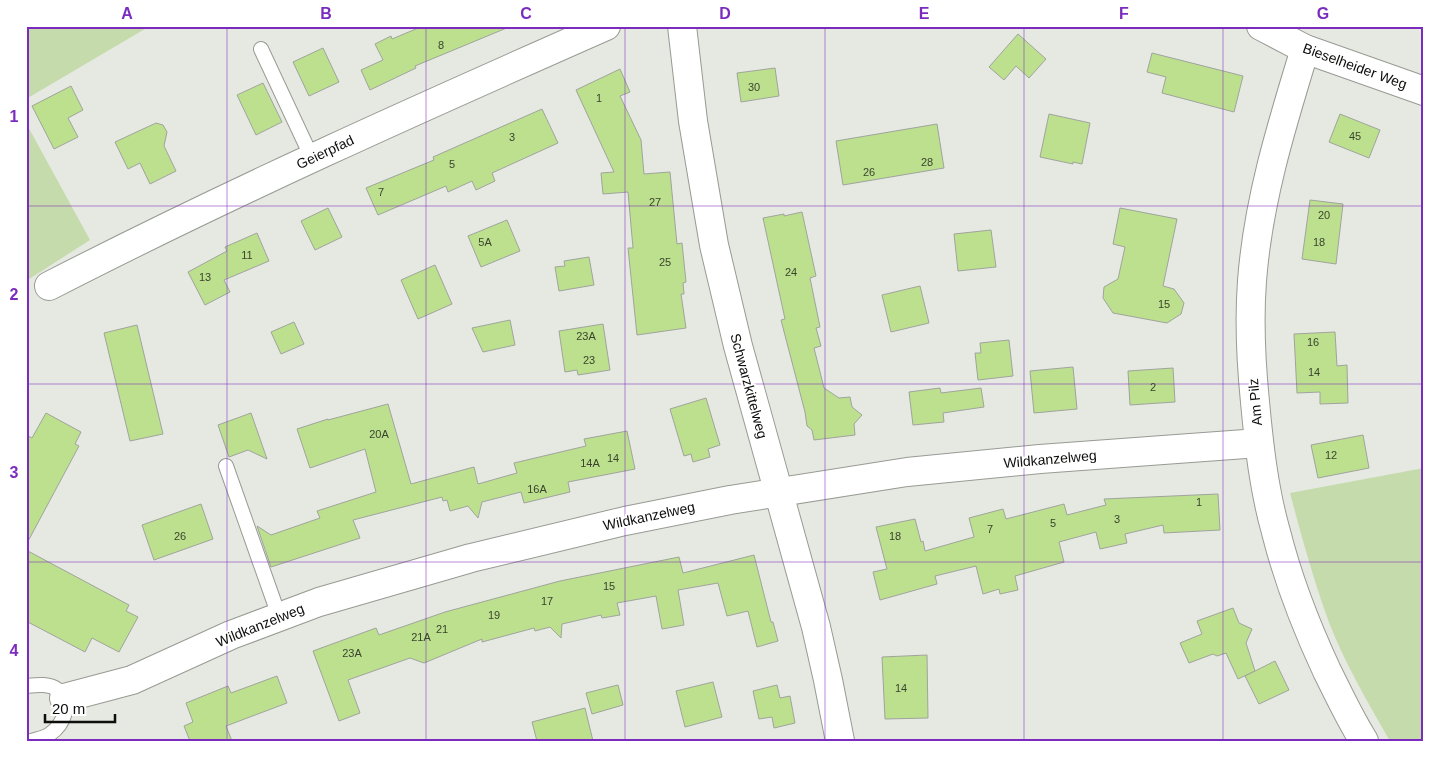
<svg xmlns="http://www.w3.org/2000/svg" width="1450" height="767" viewBox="0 0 1450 767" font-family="Arial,sans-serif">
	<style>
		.green { fill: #c5dbab }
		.building { fill: #bce08e; stroke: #a0a49d }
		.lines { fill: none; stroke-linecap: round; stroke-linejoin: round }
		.service-casing { stroke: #989b94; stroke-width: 16 }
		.minor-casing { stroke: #989b94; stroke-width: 30 }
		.service { stroke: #fff; stroke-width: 14 }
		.minor { stroke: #fff; stroke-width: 28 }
		.grid { fill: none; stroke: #7b2cbf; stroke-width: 1; stroke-opacity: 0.55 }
		.labels { text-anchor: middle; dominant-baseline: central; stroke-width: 4; stroke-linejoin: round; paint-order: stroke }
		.number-label { font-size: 11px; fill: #3a432d }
		.street-label { font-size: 14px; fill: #0e0f0d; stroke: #fff }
		.neatline { fill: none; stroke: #7b2cbf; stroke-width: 2 }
		.grid-label { font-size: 16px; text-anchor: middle; font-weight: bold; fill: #7b2cbf }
	</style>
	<rect width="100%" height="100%" fill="#e5e9e1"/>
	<g class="green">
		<path d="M26,26H150L26,99Z"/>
		<path d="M26,123L90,240L26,281Z"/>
		<path d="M1424,468V741H1390C1368,703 1346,665 1330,625C1314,582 1302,538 1290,493Z"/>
	</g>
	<g class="building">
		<path d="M423,26H509V27L415,66L416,68L370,90L361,70L383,60L375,44L391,36L392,39Z"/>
		<path d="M1018,34L1046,59L1029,78L1016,66L1004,80L989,67Z"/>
		<path d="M323,48L339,82L309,96L293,62Z"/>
		<path d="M1152,53L1243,76L1234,112L1162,93L1166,77L1147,72Z"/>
		<path d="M775,68L779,96L741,102L737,73Z"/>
		<path d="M620,69L630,92L620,96L641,140L644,174L670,172L677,244L682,243L686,282L683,283L684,294H681L686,328L637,335L628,248H633L628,192L603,194L601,173L614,172L576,90Z"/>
		<path d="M263,83L282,122L256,135L237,95Z"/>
		<path d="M71,86L83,110L68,118L78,137L54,149L32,106Z"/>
		<path d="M542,109L558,143L492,173L495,181L476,190L472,181L448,192L446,186L378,215L366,188L434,160L433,157Z"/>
		<path d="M1049,114L1090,123L1082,164L1073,162V164L1040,157Z"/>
		<path d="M1340,114L1380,130L1369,158L1329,142Z"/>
		<path d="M156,123L163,125L167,132L164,146L176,171L150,184L140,163L128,169L115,142Z"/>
		<path d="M937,124L944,168L843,185L836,141Z"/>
		<path d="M1310,200L1343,204L1336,264L1302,259Z"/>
		<path d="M328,208L342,237L315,250L301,221Z"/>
		<path d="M1120,208L1177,219L1163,286L1174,289L1184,303L1181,314L1167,323L1113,313L1103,298L1104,287L1118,279L1125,247L1113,244Z"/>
		<path d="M802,212L816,276L810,278L820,327L816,328L821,346L814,348L824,388L839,398L850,397L852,407L862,415L854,424L855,435L814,440L812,430L807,426L805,412L781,320L785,319L763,218L784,214V216Z"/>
		<path d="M507,220L520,251L481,267L468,236Z"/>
		<path d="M991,230L996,267L958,271L954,234Z"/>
		<path d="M257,233L269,261L224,280L230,292L205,305L188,272L227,251L225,247Z"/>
		<path d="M589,257L594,285L559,291L555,267L565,266L564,261Z"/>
		<path d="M435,265L452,304L418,319L401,280Z"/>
		<path d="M920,286L929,323L891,332L882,295Z"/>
		<path d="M510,320L515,345L483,352L472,328Z"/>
		<path d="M294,322L304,344L281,354L271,332Z"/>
		<path d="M603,324L610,370L578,375L577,370L565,372L559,331Z"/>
		<path d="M137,325L163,434L130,441L104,333Z"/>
		<path d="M1335,332L1337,366L1347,365L1348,403L1320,404V392L1297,393L1294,334Z"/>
		<path d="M1009,340L1013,376L978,380L975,353H981L980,343Z"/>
		<path d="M1073,367L1077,409L1034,413L1030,371Z"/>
		<path d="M1173,368L1175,402L1130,405L1128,371Z"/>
		<path d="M940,388L941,393L981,388L984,407L943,413L944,422L913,425L909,392Z"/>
		<path d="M706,398L720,445L708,449L710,457L693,462L691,454L684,456L670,409Z"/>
		<path d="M388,404L411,484L474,467L478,484L517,473L514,463L586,446L584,439L627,431L635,469L568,482L570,492L524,503L521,492L482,502L478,518L468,506L450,511L447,500L443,501L442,497L353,520L360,538L271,567L257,526L271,535L320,518L317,511L376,492L365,449L310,468L297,429L328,419V420Z"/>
		<path d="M46,413L81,432L75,444L79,446L26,545V435L32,438Z"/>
		<path d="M251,413L267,459L248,450L229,457L218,425Z"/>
		<path d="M1363,435L1369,468L1318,478L1311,445Z"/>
		<path d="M1218,494L1220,530L1164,533L1163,525L1125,534L1127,543L1100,549L1096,532L1059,542L1064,562L1015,576L1018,590L1000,594L999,589L983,594L976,566L935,576L937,584L880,600L873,572L887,569L876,527L915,519L921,542L923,541L925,551L974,537L969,518L1003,509L1006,519L1064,504L1067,515L1106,505L1104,499Z"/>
		<path d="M201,504L213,539L154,560L142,525Z"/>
		<path d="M26,550L129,605L126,611L138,617L119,652L92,638L85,652L26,621Z"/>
		<path d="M754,555L771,622H773L778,641L757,647L748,611L727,616L718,583L678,590L684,625L662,629L656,596L617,603L620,615L602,618L601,615L562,624L561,638L550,627L535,631L534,628L482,642V639L424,663L410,658L348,680L360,713L339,721L313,651L376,628L379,635L445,612L560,581L679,557L683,573Z"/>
		<path d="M1233,608L1239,623L1252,629L1246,643L1255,671L1238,679L1226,653L1217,656L1213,654L1189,663L1180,643L1202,634L1197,621Z"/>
		<path d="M927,655L928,718L885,719L882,657Z"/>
		<path d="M1275,661L1289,690L1259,704L1245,676Z"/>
		<path d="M277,676L287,703L226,726L232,741H190L184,726L193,722L186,703L228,686L231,693Z"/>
		<path d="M713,682L722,717L685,727L676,691Z"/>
		<path d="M618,685L623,705L592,714L586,693Z"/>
		<path d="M777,685L780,698L790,696L795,723L774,728L772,717L759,719L753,691Z"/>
		<path d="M585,708L593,741H537L532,722Z"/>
	</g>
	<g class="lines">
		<g class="service-casing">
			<g id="service">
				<path d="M261,49L312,158"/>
				<path d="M226,466L279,616"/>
				<path d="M26,686C36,685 49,683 58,690C74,702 63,725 50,734C45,738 37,739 31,741"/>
			</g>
		</g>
		<g class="minor-casing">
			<g id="minor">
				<path d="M682,26L693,121L714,245L738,346L816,627L828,680L840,741"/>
				<path d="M1261,26L1305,49L1424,91"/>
				<path d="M1305,49C1282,124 1258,201 1252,281C1249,321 1251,362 1255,402C1259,445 1264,490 1276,532C1288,580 1306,626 1327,671C1339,695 1350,719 1364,741"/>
				<path d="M49,286C232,192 418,109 606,26"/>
				<path d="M64,698L132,680L231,635L319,602L471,558L625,521L730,500L907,472L1040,459L1259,443"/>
			</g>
		</g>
		<use href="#service" class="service"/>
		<use href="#minor" class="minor"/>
	</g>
	<path class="grid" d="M227,26V741M426,26V741M625,26V741M825,26V741M1024,26V741M1223,26V741M26,206H1424M26,384H1424M26,562H1424"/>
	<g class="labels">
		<g class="number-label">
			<text x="441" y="45">8</text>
			<text x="754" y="87">30</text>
			<text x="599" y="98">1</text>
			<text x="1355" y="136">45</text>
			<text x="512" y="137">3</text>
			<text x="927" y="162">28</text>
			<text x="452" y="164">5</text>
			<text x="869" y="172">26</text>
			<text x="381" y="192">7</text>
			<text x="655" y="202">27</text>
			<text x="1324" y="215">20</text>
			<text x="485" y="242">5A</text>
			<text x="1319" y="242">18</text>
			<text x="247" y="255">11</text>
			<text x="665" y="262">25</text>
			<text x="791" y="272">24</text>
			<text x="205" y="277">13</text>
			<text x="1164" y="304">15</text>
			<text x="586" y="336">23A</text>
			<text x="1313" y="342">16</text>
			<text x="589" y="360">23</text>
			<text x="1314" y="372">14</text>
			<text x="1153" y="387">2</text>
			<text x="379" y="434">20A</text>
			<text x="1331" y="455">12</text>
			<text x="613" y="458">14</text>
			<text x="590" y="463">14A</text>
			<text x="537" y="489">16A</text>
			<text x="1199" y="502">1</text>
			<text x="1117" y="519">3</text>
			<text x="1053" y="523">5</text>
			<text x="990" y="529">7</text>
			<text x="180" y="536">26</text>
			<text x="895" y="536">18</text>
			<text x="609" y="586">15</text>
			<text x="547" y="601">17</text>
			<text x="494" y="615">19</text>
			<text x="442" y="629">21</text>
			<text x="421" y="637">21A</text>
			<text x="352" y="653">23A</text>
			<text x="901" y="688">14</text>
		</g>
		<g class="street-label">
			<text transform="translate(1355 66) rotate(20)">Bieselheider Weg</text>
			<text transform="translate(325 152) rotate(-25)">Geierpfad</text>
			<text transform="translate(749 386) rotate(75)">Schwarzkittelweg</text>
			<text transform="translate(1255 402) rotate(-95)">Am Pilz</text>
			<text transform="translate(1050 459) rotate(-5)">Wildkanzelweg</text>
			<text transform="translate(649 516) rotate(-12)">Wildkanzelweg</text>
			<text transform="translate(260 625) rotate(-22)">Wildkanzelweg</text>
		</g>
	</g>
	<rect width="1450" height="767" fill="none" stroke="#ffffff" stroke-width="55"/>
	<path d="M45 714v8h70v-8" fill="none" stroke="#0e0f0d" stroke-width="2.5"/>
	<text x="52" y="714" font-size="15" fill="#0e0f0d" stroke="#ffffff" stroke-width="4" paint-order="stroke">20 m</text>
	<rect x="28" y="28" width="1394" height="712" class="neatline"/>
	<g class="grid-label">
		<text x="127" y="19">A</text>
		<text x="326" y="19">B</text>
		<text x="526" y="19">C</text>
		<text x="725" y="19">D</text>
		<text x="924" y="19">E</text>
		<text x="1124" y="19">F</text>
		<text x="1323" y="19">G</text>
		<text x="14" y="122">1</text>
		<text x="14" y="300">2</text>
		<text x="14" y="478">3</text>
		<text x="14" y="656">4</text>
	</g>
</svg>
